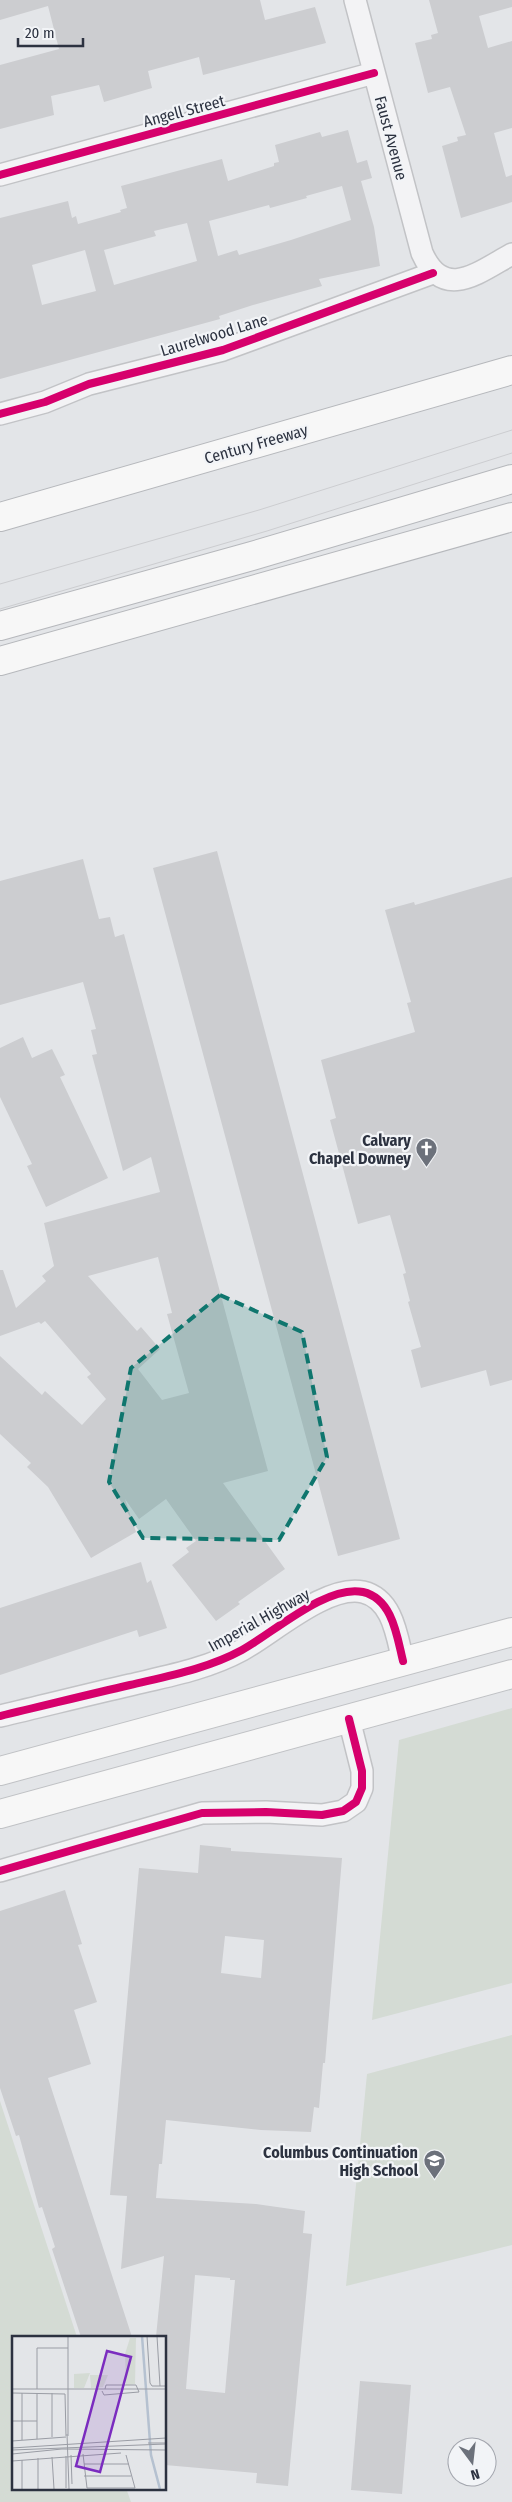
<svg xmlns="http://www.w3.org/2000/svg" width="512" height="2502" font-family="'Fira Sans Condensed',sans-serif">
<rect width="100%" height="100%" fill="#e3e5e8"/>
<!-- green -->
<path fill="#d4dbd4" d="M 512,1708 L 512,1983 L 372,2020 L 399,1740 Z
M 512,2035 L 512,2245 L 346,2286 L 367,2074 Z
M 0,2101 L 77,2337 L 14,2337 L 14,2488 L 126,2488 L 131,2502 L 0,2502 Z"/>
<!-- building -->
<path fill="#cccdd0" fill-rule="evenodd" d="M 0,0 L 260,0 L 265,20 L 315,7 L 326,43 L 203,75 L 199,57 L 148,71 L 152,88 L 104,102 L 99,85 L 51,96 L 54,115 L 0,129 L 0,65 L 59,49 L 48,6 L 0,20 Z
M 429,0 L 512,0 L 512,7 L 479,16 L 488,48 L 512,41 L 512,128 L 494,133 L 506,177 L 512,175 L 512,202 L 461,218 L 442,146 L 458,141 L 457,137 L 466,135 L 450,87 L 428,93 L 415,43 L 432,39 L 431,35 L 438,33 Z
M 348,130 L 357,163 L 367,160 L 372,178 L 361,181 L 374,227 L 380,266 L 319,279 L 322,286 L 253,305 L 219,316 L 220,319 L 0,379 L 0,218 L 68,201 L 72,218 L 76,216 L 78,224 L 121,212 L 120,210 L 127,208 L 121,186 L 222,159 L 228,181 L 274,166 L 274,163 L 279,162 L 275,145 L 320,132 L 322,137 ZM 342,186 L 351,220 L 291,240 L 239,255 L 237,250 L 218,256 L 209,221 L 269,205 L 270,208 L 307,198 L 306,196 ZM 187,223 L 197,261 L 114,285 L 104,250 L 156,236 L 154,231 ZM 85,250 L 96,291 L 42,305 L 32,265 Z
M 217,851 L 400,1539 L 338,1556 L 153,868 Z
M 83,859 L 99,919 L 110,917 L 115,937 L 124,934 L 268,1471 L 223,1483 L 285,1569 L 238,1602 L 240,1604 L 216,1621 L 172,1565 L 189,1552 L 186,1548 L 196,1541 L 166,1499 L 139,1519 L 125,1499 L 136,1532 L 91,1558 L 48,1487 L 27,1467 L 31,1463 L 0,1434 L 0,1356 L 42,1395 L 45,1391 L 82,1425 L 106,1399 L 87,1377 L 91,1374 L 45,1321 L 41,1324 L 39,1322 L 0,1336 L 0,1270 L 3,1270 L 16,1308 L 46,1281 L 42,1276 L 54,1266 L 44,1223 L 160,1192 L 151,1157 L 123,1171 L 92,1055 L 97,1054 L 91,1030 L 96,1029 L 83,982 L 0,1005 L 0,881 ZM 158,1257 L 172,1313 L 167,1314 L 189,1393 L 162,1400 L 138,1369 L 160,1349 L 141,1327 L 137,1331 L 88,1276 Z
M 512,877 L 512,1380 L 490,1386 L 486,1370 L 421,1388 L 411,1350 L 421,1347 L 408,1302 L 410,1301 L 403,1274 L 406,1273 L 390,1215 L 358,1224 L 330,1120 L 336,1118 L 321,1060 L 415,1032 L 407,1003 L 411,1002 L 385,910 L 414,902 L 415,905 Z
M 23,1037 L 32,1058 L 52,1049 L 65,1075 L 60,1077 L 108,1178 L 46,1207 L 27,1166 L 32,1164 L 0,1097 L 0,1048 Z
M 141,1562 L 147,1583 L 151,1580 L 167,1628 L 139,1637 L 137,1630 L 0,1675 L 0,1608 Z
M 200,1845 L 231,1848 L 231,1851 L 342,1858 L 325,2063 L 323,2063 L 319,2108 L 314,2107 L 311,2132 L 261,2130 L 166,2120 L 162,2164 L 159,2164 L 156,2198 L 256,2204 L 305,2211 L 303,2233 L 312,2234 L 288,2486 L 256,2483 L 257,2473 L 165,2465 L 165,2337 L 156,2337 L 164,2256 L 121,2269 L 127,2196 L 110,2195 L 139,1868 L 198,1873 ZM 225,1936 L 264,1940 L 261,1978 L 221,1973 ZM 195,2275 L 230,2278 L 230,2280 L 235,2280 L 225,2393 L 186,2389 Z
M 65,1890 L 82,1944 L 78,1945 L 97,2002 L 74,2010 L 91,2064 L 48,2078 L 132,2337 L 81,2337 L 52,2249 L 55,2247 L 42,2207 L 39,2208 L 19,2135 L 16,2136 L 0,2088 L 0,1911 Z
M 360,2381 L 411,2385 L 402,2494 L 351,2490 Z"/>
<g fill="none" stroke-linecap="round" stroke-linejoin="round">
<defs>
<path id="minor" d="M 355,0 L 422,253 C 444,302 479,272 512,254
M 0,175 L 374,73
M 0,414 L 45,402 L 89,384 L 223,350 L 433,273
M 0,1716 C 43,1706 86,1695 130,1685 C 168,1676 207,1669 242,1650 C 273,1633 327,1584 363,1592 C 393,1599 397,1637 403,1661
M 0,1871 L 202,1813 L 266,1812 L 322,1815 L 343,1811 L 356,1802 L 362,1788 L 362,1771 L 349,1719"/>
<path id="primary" d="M 0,1771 L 512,1632
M 0,1814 L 512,1674"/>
<path id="motorway" d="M 0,517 L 512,370
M 0,626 L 252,556 L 512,479
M 0,661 L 512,517"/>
</defs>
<!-- minor casing -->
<use href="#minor" stroke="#c2c3c6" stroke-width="24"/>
<!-- primary casing -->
<use href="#primary" stroke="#c0c2c5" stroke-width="30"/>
<!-- motorway casing -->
<use href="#motorway" stroke="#b6b8bc" stroke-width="30"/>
<!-- minor -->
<use href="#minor" stroke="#f3f3f5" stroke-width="21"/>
<!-- primary -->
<use href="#primary" stroke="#f7f7f7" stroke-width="28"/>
<!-- motorway -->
<use href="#motorway" stroke="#f7f7f7" stroke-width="28"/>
<!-- tram -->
<path stroke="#cccdd0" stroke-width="1" d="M 0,584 L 259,510 L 512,430
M 0,609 L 267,531 L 512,453"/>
<defs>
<path id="cycleway" d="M 0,175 L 374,73
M 0,414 L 45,402 L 89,384 L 223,350 L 433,273
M 0,1716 C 43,1706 86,1695 130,1685 C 168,1676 207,1669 242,1650 C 273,1633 327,1584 363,1592 C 393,1599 397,1637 403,1661
M 0,1871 L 202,1813 L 266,1812 L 322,1815 L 343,1811 L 356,1802 L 362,1788 L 362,1771 L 349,1719"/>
</defs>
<!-- cycleway casing -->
<use href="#cycleway" stroke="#f2f4f7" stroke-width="11"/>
<!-- cycleway -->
<use href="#cycleway" stroke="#d6006c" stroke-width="8"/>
</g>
<!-- marked area -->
<path fill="#0f766e" fill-opacity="0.2" stroke="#0f766e" stroke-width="4" stroke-dasharray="10 6" stroke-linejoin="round" d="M 220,1295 L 302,1332 L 327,1457 L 279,1540 L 143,1538 L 109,1482 L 131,1368 Z"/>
<!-- icons -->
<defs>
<symbol id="church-pin" viewBox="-11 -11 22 30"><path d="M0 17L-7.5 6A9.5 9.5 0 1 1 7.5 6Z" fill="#6c717b" stroke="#f2f4f7"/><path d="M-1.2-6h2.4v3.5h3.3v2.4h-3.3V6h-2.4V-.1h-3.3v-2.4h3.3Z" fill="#fff"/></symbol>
<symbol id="school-pin" viewBox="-11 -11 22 30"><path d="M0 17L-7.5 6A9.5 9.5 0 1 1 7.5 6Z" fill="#6c717b" stroke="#f2f4f7"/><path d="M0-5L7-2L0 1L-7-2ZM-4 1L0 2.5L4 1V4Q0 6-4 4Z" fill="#fff"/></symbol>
</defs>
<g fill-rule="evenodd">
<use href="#church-pin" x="414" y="1136" width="25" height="34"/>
<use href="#school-pin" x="422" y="2148" width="25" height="34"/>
</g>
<g text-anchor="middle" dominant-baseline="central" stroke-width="4.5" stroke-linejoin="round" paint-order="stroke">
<!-- street labels -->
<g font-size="16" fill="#2c3240" stroke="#f2f4f7">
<text transform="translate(184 111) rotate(-15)">Angell Street</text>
<text transform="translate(391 138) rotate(75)">Faust Avenue</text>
<text transform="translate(214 335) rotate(-17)">Laurelwood Lane</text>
<text transform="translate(256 444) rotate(-16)">Century Freeway</text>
<text transform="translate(259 1620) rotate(-29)">Imperial Highway</text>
</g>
<!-- poi labels -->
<g font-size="16" font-weight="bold" fill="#2c3240" stroke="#f2f4f7" text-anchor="end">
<text x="411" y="1140">Calvary<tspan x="411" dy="18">Chapel Downey</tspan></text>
<text x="418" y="2152">Columbus Continuation<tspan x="418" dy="18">High School</tspan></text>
</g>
</g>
<!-- overview -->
<g transform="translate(12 2336)">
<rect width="154" height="154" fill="#e3e5e8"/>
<path d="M 118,2 L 124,2 L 123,48 L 114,49 L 113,18 ZM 78,37 L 72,52 L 62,52 L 62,38 ZM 78,39 L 96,39 L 91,51 L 79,52 Z" fill="#d4dbd4"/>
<path fill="none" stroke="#b5c1d0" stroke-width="2.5" d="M 130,0 L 139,119 L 148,153"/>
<path fill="none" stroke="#9a9da5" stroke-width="1" d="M 135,0 L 138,47 L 140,50 L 154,50M 145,0 L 148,50M 0,53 L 154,53M 25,53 L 25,12 L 56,12M 90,55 L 92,59 L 127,56 L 124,49 L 94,49 L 93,53M 0,57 L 53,58 L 54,100M 10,57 L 10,104M 25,57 L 25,103M 40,57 L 40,101M 0,85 L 25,85M 55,98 L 57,153M 56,100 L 56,0M 0,105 L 54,101M 136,107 L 154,107M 0,112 L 154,102M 0,114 L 154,108M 0,118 L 50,113 L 154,114M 71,118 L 75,152M 59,119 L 60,148M 114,119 L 123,152M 54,120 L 54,152M 40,121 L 42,153M 26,122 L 26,153M 10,124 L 10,153M 0,125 L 109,117M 72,128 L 117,128M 72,140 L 119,140M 75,152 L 123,152"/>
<path fill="#7b2cbf" fill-opacity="0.15" stroke="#7b2cbf" stroke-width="2.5" d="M 95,15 L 119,21 L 88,136 L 64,130 Z"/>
<rect width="154" height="154" fill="none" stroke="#2c3240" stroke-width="2.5"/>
</g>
<!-- north arrow -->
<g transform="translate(472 2462) rotate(165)"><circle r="24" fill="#f2f4f7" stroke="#a3a6ae"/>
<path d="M0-4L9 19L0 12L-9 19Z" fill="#6c717b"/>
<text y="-8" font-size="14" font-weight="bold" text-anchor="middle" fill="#2c3240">N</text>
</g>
<!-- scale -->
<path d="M18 38v8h65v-8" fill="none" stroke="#2c3240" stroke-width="2.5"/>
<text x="25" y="38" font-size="15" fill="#2c3240" stroke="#f2f4f7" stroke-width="4" paint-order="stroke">20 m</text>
</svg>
